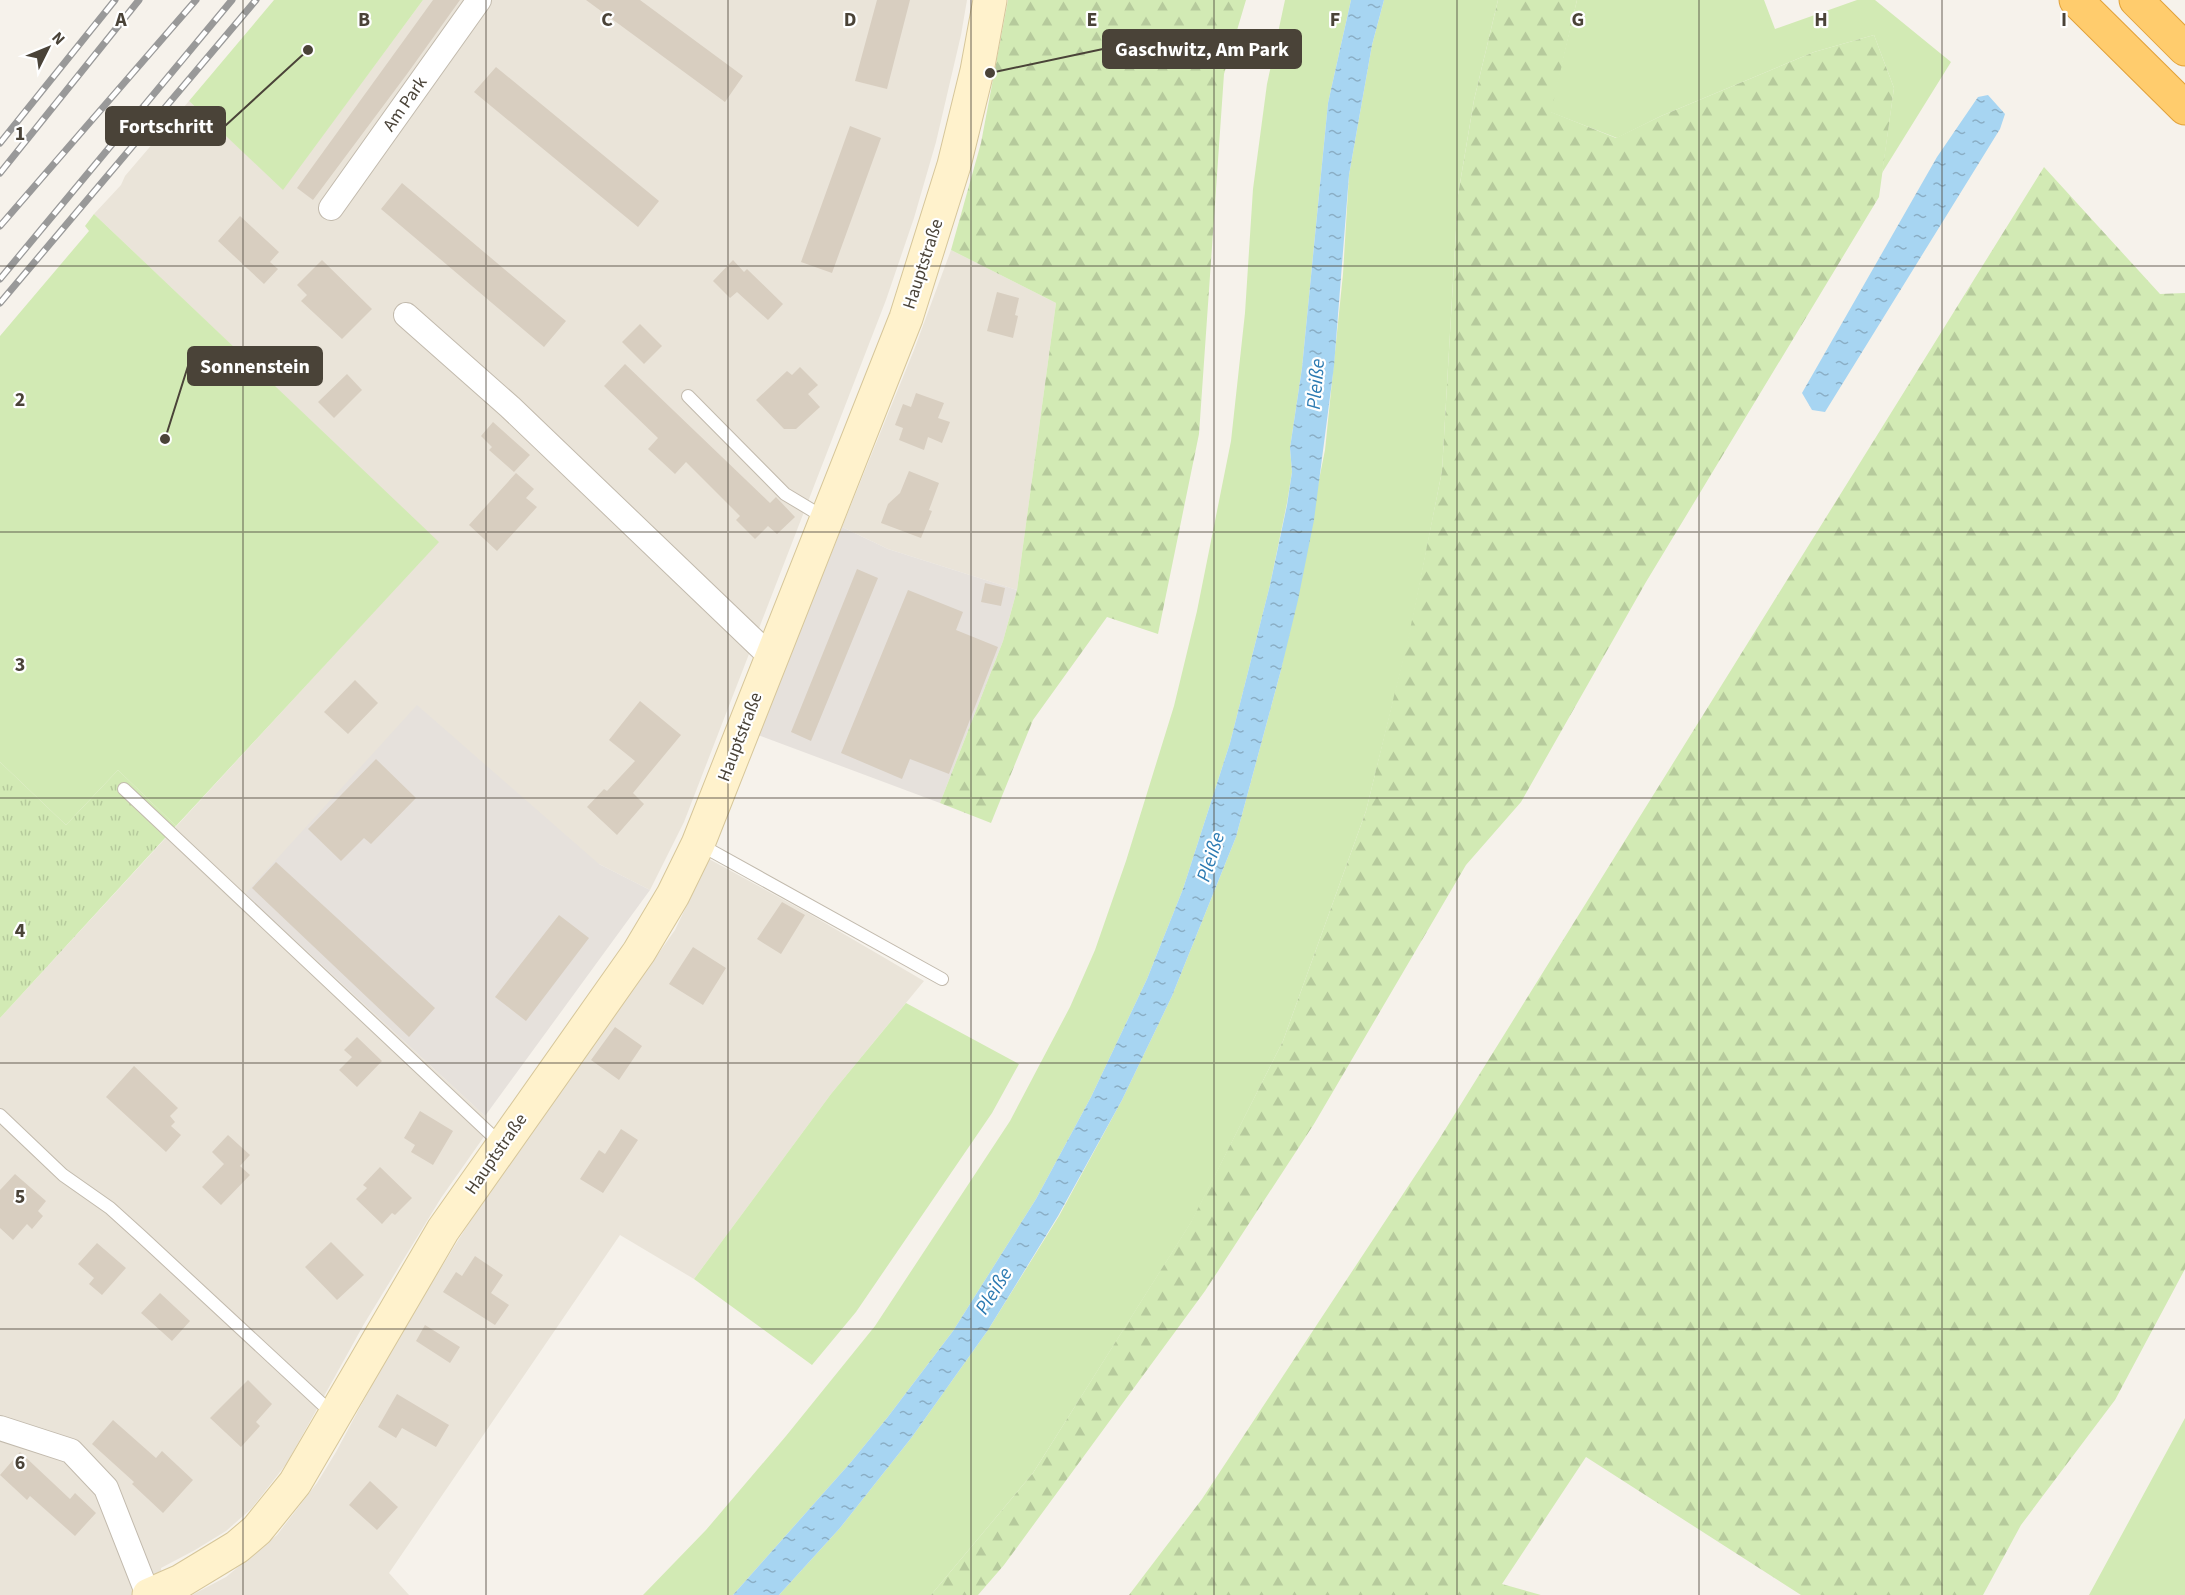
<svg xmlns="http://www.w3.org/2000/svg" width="2185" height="1595" font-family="'Source Sans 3',sans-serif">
<defs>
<pattern id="forest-firs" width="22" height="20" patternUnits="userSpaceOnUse" patternTransform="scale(1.5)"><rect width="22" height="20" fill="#d2eab4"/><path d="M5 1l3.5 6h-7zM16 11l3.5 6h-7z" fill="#b6ca9c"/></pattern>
<pattern id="park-tufts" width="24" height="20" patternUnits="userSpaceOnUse" patternTransform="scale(1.5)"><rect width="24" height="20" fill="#d2eab4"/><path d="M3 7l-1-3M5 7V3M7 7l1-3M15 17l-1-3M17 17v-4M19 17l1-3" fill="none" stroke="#b6ca9c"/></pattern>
<pattern id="water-ripples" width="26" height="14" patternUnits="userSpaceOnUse" patternTransform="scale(1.5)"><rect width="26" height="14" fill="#a7d5f2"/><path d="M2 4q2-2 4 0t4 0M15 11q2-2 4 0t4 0" fill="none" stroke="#8aaec5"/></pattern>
</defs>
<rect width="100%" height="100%" fill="#f6f2eb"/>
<!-- residential -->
<path fill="#eae4d9" d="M 423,0 L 967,0 L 961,35 L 936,142 L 914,218 L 886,300 L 684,822 L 650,890 L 599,864 L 245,894 L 485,1116 L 483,1138 L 441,1198 L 364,1324 L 287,1463 L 251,1509 L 226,1531 L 195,1550 L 161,1568 L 163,1595 L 0,1595 L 0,1018 L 438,542 L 94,214 L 121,185 L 125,176 L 189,101 L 283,189 Z
M 951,250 L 1056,303 L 1017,590 L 888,549 L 842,527 L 914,350 Z
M 709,859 L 808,913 L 924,981 L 831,1094 L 694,1279 L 620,1235 L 389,1573 L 409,1595 L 192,1595 L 226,1577 L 277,1535 L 317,1483 L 336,1452 L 395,1342 L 472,1218 L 675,930 Z"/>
<!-- industrial -->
<path fill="#e6e1dc" d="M 842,527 L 888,549 L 1017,590 L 1003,641 L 940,803 L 758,735 Z
M 417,705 L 599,864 L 650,890 L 485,1116 L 245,894 Z"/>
<!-- green -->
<path fill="#d2eab4" d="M 274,0 L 423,0 L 283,190 L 189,101 Z
M 1285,0 L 1351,0 L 1328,103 L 1302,368 L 1290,448 L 1292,472 L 1287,503 L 1270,585 L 1230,743 L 1183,889 L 1147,979 L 1091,1097 L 1036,1199 L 953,1331 L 887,1418 L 851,1462 L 733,1595 L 643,1595 L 706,1530 L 786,1436 L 875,1326 L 1010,1121 L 1070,1007 L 1095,950 L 1126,861 L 1174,706 L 1197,611 L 1231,441 L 1245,313 L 1253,189 L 1267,84 Z
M 1384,0 L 1498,0 L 1474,100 L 1458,195 L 1442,471 L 1410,633 L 1366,811 L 1283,1041 L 1192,1221 L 1033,1473 L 931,1595 L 779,1595 L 840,1528 L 912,1437 L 988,1330 L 1059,1216 L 1122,1100 L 1172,996 L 1236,837 L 1281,670 L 1325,450 L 1343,274 L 1349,175 L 1372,45 Z
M 1577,0 L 1764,0 L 1775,29 L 1857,0 L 1875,0 L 1951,62 L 1882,173 L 1894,88 L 1874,35 L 1814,52 L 1661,116 L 1617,138 L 1550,112 Z
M 94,214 L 439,542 L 176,826 L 118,770 L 66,825 L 0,762 L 0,336 L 89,231 L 85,226 Z
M 906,1003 L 1019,1064 L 992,1113 L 856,1312 L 812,1365 L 694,1279 L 831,1094 Z
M 2185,1418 L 2185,1595 L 2089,1595 Z"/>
<!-- forest -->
<path fill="url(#forest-firs)" d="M 1008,0 L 1246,0 L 1224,74 L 1199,434 L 1158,634 L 1107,617 L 1033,720 L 991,823 L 940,803 L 1003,641 L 1017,590 L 1056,303 L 951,250 L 981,143 Z
M 1498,0 L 1577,0 L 1551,112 L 1616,138 L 1661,116 L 1814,52 L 1874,35 L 1894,88 L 1879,197 L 1646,582 L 1521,802 L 1466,865 L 1314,1124 L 1205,1291 L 1004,1565 L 978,1595 L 931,1595 L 1033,1473 L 1191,1222 L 1283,1041 L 1366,811 L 1410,630 L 1442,471 L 1458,195 L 1474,100 Z
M 2044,167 L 2160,294 L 2185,293 L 2185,1269 L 2115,1400 L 2021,1525 L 1983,1595 L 1801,1595 L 1586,1457 L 1502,1584 L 1541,1595 L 1129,1595 L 1202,1499 L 1438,1141 Z"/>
<!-- park -->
<path fill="url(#park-tufts)" d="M 0,762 L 66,825 L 118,770 L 176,826 L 0,1018 Z"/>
<!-- water -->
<path fill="url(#water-ripples)" d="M 1351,0 L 1384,0 L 1372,45 L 1349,175 L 1334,366 L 1314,520 L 1298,600 L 1281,670 L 1236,837 L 1172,996 L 1122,1100 L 1058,1216 L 988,1330 L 912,1437 L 840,1528 L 779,1595 L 733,1595 L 851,1462 L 887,1418 L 953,1331 L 1036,1199 L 1091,1097 L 1147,979 L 1183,889 L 1230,743 L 1270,585 L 1287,505 L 1292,472 L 1290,448 L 1302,368 L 1328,103 Z
M 1988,95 L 2005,114 L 2000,129 L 1825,412 L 1812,410 L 1802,393 L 1937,157 L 1978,97 Z"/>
<!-- building -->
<path fill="#d8cec0" d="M 433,0 L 460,0 L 407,74 L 313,200 L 297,188 Z
M 586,0 L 640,0 L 743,76 L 725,102 Z
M 877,0 L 910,0 L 887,89 L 855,81 Z
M 496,67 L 659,201 L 638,227 L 474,92 Z
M 850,126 L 881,138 L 832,273 L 801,262 Z
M 402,183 L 566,321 L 544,347 L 381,209 Z
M 240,216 L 279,252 L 270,262 L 278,269 L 264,284 L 218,241 Z
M 322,260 L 372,309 L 342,339 L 301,301 L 307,295 L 297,285 Z
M 733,260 L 744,272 L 747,269 L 783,304 L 768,320 L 737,292 L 730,298 L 713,281 Z
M 997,292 L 1019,298 L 1015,315 L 1018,316 L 1013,338 L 987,331 Z
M 640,324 L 662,346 L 644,364 L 622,342 Z
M 625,364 L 770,503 L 776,497 L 795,517 L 777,534 L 768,526 L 755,539 L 736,520 L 740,516 L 686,462 L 675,474 L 648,449 L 658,438 L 604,386 Z
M 800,367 L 818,385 L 808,394 L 820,407 L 796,429 L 784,429 L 756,400 L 787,371 L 792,375 Z
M 347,374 L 362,390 L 334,418 L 318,402 Z
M 916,393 L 944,403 L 938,418 L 950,422 L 942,443 L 928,437 L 924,450 L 899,440 L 903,428 L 895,425 L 903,404 L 911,407 Z
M 493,422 L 530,455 L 514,472 L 489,450 L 492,447 L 481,436 Z
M 909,471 L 939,483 L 929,510 L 932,511 L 921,538 L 881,523 L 888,504 L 900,493 Z
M 516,473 L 534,489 L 526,498 L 537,507 L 497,551 L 469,525 Z
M 857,569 L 878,578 L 811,741 L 791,732 Z
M 985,583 L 1005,588 L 1001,606 L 981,602 Z
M 908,590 L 963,612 L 956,630 L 998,647 L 949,774 L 910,759 L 902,779 L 841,753 Z
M 355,680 L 378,703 L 348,734 L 324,712 Z
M 640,701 L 681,735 L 633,793 L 644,804 L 617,835 L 587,807 L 604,789 L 607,791 L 635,761 L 609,740 Z
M 376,759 L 416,798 L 371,844 L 364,838 L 341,861 L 308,829 Z
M 276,862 L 435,1008 L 409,1037 L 252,888 Z
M 782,902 L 805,915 L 781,954 L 757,939 Z
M 559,915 L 589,938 L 526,1021 L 495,997 Z
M 693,947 L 726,968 L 703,1005 L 669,984 Z
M 615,1027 L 642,1046 L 619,1080 L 591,1060 Z
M 357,1037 L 382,1061 L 357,1087 L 339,1070 L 352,1057 L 344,1050 Z
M 134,1066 L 178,1108 L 170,1116 L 175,1122 L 171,1126 L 181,1135 L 166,1152 L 106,1097 Z
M 420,1111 L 453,1131 L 433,1165 L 411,1152 L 415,1145 L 404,1138 Z
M 621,1129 L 638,1140 L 603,1193 L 580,1179 L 599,1150 L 605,1154 Z
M 228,1135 L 250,1155 L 240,1166 L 250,1175 L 221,1205 L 202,1187 L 224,1164 L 212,1152 Z
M 380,1167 L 412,1198 L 395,1215 L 392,1213 L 382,1224 L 356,1199 L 367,1188 L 363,1185 Z
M 15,1174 L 46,1201 L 38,1211 L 43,1216 L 32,1229 L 27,1224 L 13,1240 L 0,1228 L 0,1190 Z
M 331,1242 L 364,1275 L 337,1300 L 305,1267 Z
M 97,1243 L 126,1268 L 102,1295 L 89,1284 L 94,1278 L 78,1264 Z
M 475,1256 L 503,1275 L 491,1293 L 509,1305 L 495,1325 L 443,1292 L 456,1272 L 462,1276 Z
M 160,1293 L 190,1321 L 172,1341 L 141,1313 Z
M 425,1325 L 460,1347 L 450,1363 L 416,1341 Z
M 248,1380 L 272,1404 L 256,1422 L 260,1426 L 241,1447 L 210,1418 Z
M 397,1394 L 449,1425 L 436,1447 L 402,1428 L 396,1438 L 378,1427 Z
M 113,1420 L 156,1458 L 162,1451 L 193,1480 L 163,1513 L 132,1484 L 134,1482 L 92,1444 Z
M 20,1452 L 70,1499 L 75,1493 L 96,1513 L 75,1536 L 30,1496 L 27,1500 L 0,1475 Z
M 370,1481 L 398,1507 L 377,1530 L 349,1505 Z"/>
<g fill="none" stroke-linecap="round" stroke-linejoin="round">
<defs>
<path id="service" d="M 688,396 L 785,494 L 825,518
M 124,789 L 501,1144
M 699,844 L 942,979
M 0,1115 L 63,1175 L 110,1208 L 141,1236 L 334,1415"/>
<path id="minor" d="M 331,208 L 479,0
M 406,315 L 510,407 L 771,657
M 0,1428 L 71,1451 L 106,1488 L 148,1595"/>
<path id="secondary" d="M 149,1595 L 181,1581 L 237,1547 L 257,1530 L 295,1483 L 443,1230 L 639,952 L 673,895 L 698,844 L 906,318 L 954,165 L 977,71 L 990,0"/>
<path id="motorway" d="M 2076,0 L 2185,108
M 2136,0 L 2185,49"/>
</defs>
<!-- service casing -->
<use href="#service" stroke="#c2baad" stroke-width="14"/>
<!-- minor casing -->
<use href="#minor" stroke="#c2baad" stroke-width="26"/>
<!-- secondary casing -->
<use href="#secondary" stroke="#d6c69a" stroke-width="35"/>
<!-- motorway casing -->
<use href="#motorway" stroke="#e1a13a" stroke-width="35"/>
<!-- service -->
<use href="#service" stroke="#fff" stroke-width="12"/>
<!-- minor -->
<use href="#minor" stroke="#fff" stroke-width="24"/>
<!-- secondary -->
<use href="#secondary" stroke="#fff2cc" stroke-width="33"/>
<!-- motorway -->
<use href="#motorway" stroke="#ffcc6d" stroke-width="33"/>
<defs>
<path id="rail" d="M 0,143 L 115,0
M 0,173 L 139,0
M 0,226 L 196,0
M 0,279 L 232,0
M 0,303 L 256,0"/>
</defs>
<!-- rail casing -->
<use href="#rail" stroke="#999" stroke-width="7"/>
<!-- rail -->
<use href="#rail" stroke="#fff" stroke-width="4.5" stroke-dasharray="14" stroke-linecap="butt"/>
</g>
<!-- grid -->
<path fill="none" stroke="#4a4338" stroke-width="1.5" stroke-opacity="0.55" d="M 243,0 L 243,1595M 486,0 L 486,1595M 728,0 L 728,1595M 971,0 L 971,1595M 1214,0 L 1214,1595M 1457,0 L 1457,1595M 1699,0 L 1699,1595M 1942,0 L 1942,1595M 0,266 L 2185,266M 0,532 L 2185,532M 0,798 L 2185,798M 0,1063 L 2185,1063M 0,1329 L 2185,1329"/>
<g text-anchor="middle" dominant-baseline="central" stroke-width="4.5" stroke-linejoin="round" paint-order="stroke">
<!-- street labels -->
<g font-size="18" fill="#4a4338" stroke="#fff">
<text transform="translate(405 104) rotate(-55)">Am Park</text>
<text transform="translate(923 264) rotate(-72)">Hauptstraße</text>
<text transform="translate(740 737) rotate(-69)">Hauptstraße</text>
<text transform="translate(496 1154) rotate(-55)">Hauptstraße</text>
</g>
<!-- water labels -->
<g font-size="20" font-style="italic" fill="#2d7bb2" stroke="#fff">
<text transform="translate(1316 384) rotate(-85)">Pleiße</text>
<text transform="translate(1211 857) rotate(-72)">Pleiße</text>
<text transform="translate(994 1291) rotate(-58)">Pleiße</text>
</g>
</g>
<g font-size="20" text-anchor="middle" font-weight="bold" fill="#4a4338" stroke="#fff" stroke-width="4.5" stroke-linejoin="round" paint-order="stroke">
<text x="121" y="26">A</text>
<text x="364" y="26">B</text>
<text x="607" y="26">C</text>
<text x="850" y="26">D</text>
<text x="1092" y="26">E</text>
<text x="1335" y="26">F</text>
<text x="1578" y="26">G</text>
<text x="1821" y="26">H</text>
<text x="2064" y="26">I</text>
<text x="20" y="140">1</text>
<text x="20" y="406">2</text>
<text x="20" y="671">3</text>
<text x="20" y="937">4</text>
<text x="20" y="1203">5</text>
<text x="20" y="1469">6</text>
</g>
<!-- callouts -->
<path fill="none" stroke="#4a4338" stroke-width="2" d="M990 73L1103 49M308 50L225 126M165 439L188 366"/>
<g fill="#4a4338" stroke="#fff" stroke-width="2">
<circle cx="990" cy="73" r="6"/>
<circle cx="308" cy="50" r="6"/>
<circle cx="165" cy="439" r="6"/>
</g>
<g fill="#4a4338" stroke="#4a4338" stroke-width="2">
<rect x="1103" y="30" width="198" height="38" rx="6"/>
<rect x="106" y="107" width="119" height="38" rx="6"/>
<rect x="188" y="347" width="134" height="38" rx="6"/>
</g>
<g font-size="20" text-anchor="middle" font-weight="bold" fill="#fff">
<text x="1202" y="56">Gaschwitz, Am Park</text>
<text x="166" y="133">Fortschritt</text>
<text x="255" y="373">Sonnenstein</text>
</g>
<!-- north arrow -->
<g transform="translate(48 48) rotate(47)" stroke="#ffffff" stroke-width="4.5" paint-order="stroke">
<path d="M0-4.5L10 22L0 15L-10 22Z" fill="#4a4338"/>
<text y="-9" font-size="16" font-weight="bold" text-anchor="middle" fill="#4a4338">N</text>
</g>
</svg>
